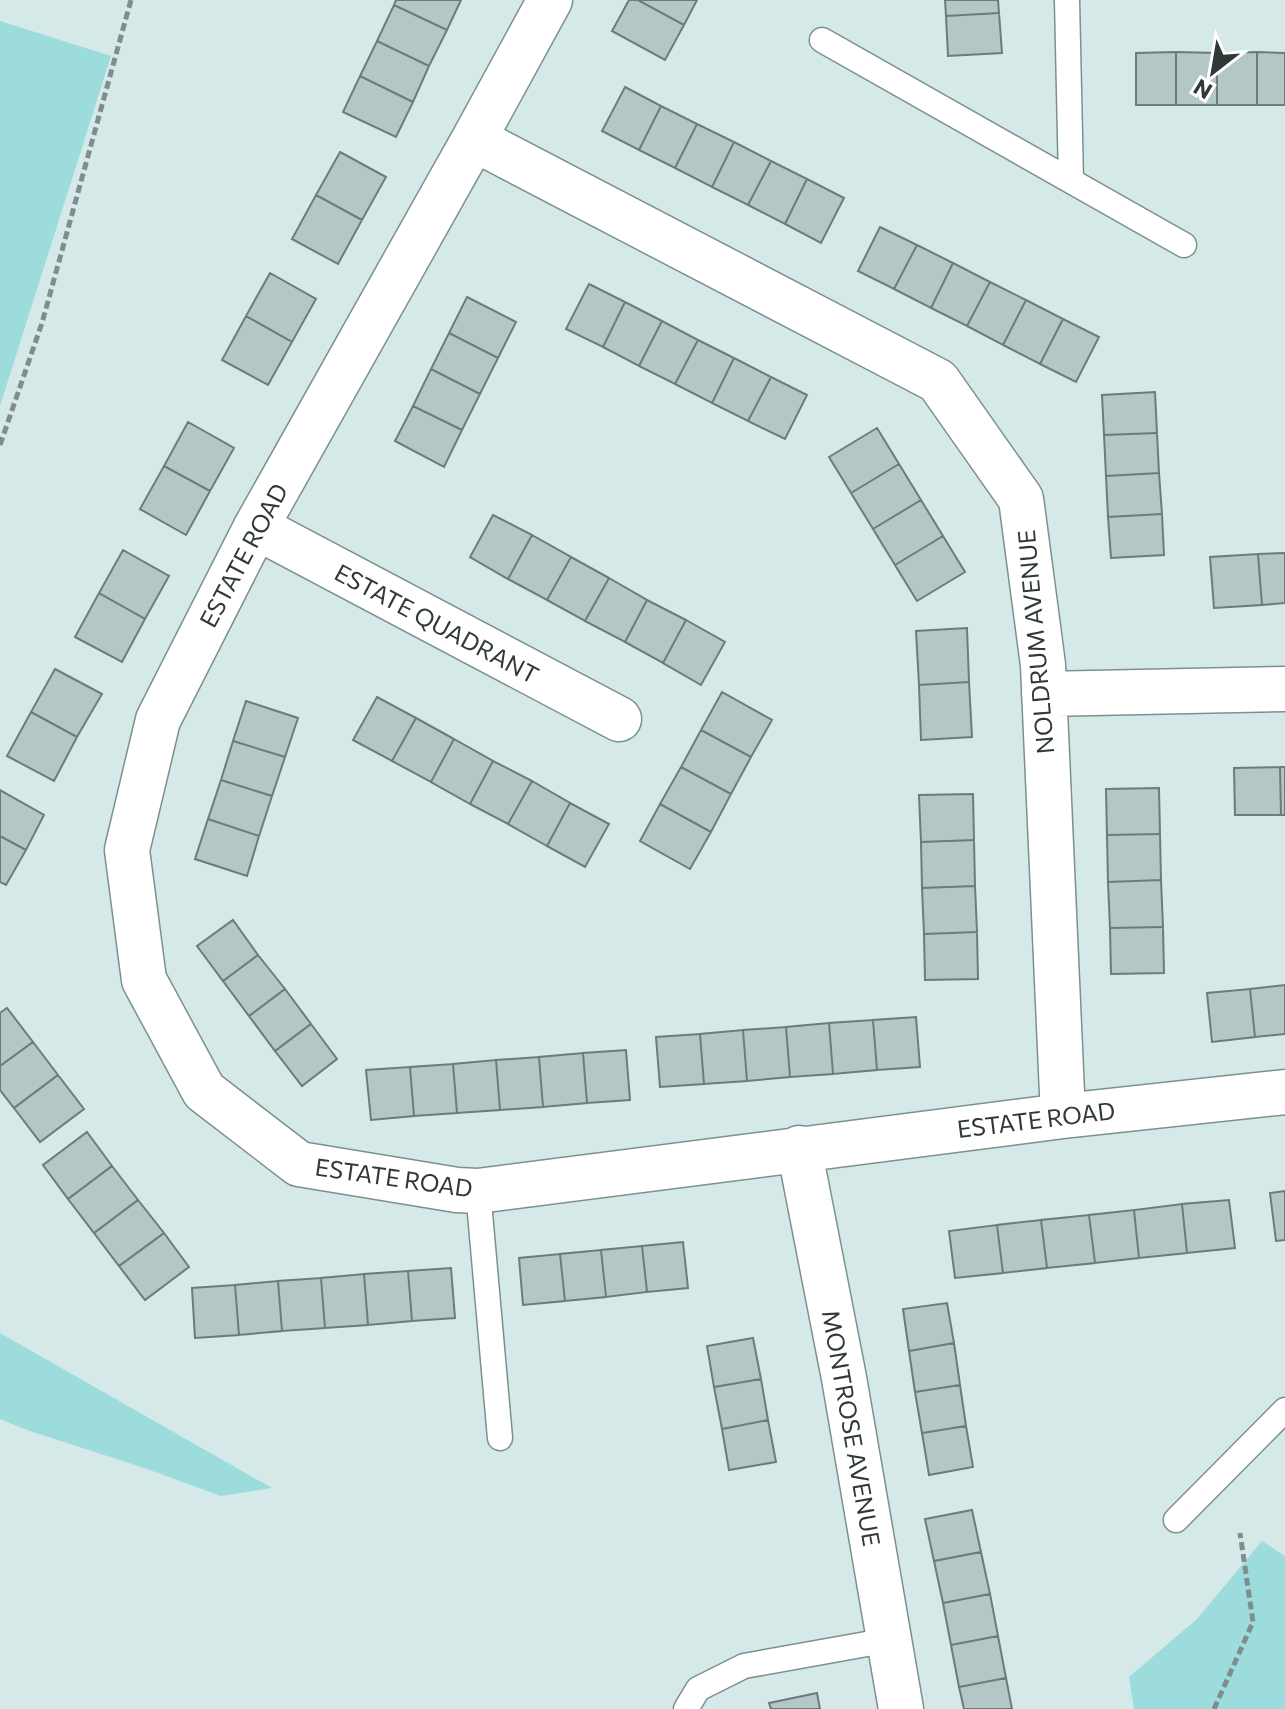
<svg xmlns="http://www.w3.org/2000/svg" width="1285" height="1709" font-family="Commissioner,sans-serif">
<rect width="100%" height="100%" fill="#d5e9e9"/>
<!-- green -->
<path fill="#9ddcdd" d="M 0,21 L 111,56 L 0,406 Z
M 0,1333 L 272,1488 L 221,1496 L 147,1469 L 27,1430 L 0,1419 Z
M 1262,1541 L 1285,1556 L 1285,1709 L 1134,1709 L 1129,1677 L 1197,1619 Z"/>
<!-- building -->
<path fill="#b4c7c7" stroke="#6a7c7c" stroke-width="2" d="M 396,0 L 461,0 L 447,30 L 394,5 Z
M 629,0 L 638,0 L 684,25 L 665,60 L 612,31 Z
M 638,0 L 697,0 L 684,25 Z
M 945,0 L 998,0 L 999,13 L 946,16 Z
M 394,5 L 447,30 L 429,66 L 377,41 Z
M 999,13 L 1002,53 L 948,56 L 946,16 Z
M 377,41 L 429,66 L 413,102 L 360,76 Z
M 1176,52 L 1176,105 L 1136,105 L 1136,53 Z
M 1176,52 L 1217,53 L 1217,105 L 1176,105 Z
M 1257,52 L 1285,53 L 1285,105 L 1257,105 Z
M 1257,52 L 1257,105 L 1217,105 L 1217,53 Z
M 360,76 L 413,102 L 396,137 L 343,112 Z
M 625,87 L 661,106 L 639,150 L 602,131 Z
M 661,106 L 697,124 L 675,168 L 639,150 Z
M 697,124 L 734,142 L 712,187 L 675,168 Z
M 734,142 L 771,161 L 748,205 L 712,187 Z
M 340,152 L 386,177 L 362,220 L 316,195 Z
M 771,161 L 807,179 L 785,224 L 748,205 Z
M 807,179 L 844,198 L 821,243 L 785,224 Z
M 316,195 L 362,220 L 338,264 L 292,239 Z
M 880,227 L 917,245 L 894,289 L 858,271 Z
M 917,245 L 953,263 L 931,308 L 894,289 Z
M 953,263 L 990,282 L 967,326 L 931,308 Z
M 270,273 L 316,299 L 292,342 L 246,316 Z
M 990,282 L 1026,300 L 1003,345 L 967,326 Z
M 589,284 L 625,302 L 603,347 L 566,329 Z
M 467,297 L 516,322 L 498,358 L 449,333 Z
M 1026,300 L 1063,319 L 1040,364 L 1003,345 Z
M 625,302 L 662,321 L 639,366 L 603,347 Z
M 246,316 L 292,342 L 268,385 L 222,360 Z
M 1063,319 L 1099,337 L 1076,382 L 1040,364 Z
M 662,321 L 698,340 L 675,384 L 639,366 Z
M 449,333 L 498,358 L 480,394 L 431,369 Z
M 698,340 L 734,358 L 712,403 L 675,384 Z
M 734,358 L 771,377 L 748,421 L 712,403 Z
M 431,369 L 480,394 L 462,430 L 413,406 Z
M 771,377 L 807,395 L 785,439 L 748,421 Z
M 1155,392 L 1157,433 L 1104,435 L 1102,395 Z
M 413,406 L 462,430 L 444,467 L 395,441 Z
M 188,422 L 234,448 L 210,491 L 164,466 Z
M 877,428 L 899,464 L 851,493 L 829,457 Z
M 1157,433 L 1159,473 L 1106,476 L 1104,435 Z
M 899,464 L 921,500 L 873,529 L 851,493 Z
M 164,466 L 210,491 L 186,535 L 140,509 Z
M 1159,473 L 1162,514 L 1108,517 L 1106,476 Z
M 921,500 L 943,536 L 895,565 L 873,529 Z
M 1162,514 L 1164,555 L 1111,558 L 1108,517 Z
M 493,515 L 532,535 L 508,579 L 470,557 Z
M 532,535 L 571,557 L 547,600 L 508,579 Z
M 943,536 L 965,572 L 917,601 L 895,565 Z
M 123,550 L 169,576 L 145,619 L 99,593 Z
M 1285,553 L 1285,603 L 1262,605 L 1258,554 Z
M 1258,554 L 1262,605 L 1214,608 L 1210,557 Z
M 571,557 L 609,578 L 585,621 L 547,600 Z
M 609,578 L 647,600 L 625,642 L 585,621 Z
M 99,593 L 145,619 L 122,662 L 75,637 Z
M 647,600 L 686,620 L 663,663 L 625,642 Z
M 686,620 L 725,642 L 701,685 L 663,663 Z
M 967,628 L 969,682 L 919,685 L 916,631 Z
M 55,669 L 102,694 L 77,737 L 31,712 Z
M 969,682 L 972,737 L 921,740 L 919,685 Z
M 722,692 L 772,720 L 751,757 L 701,730 Z
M 377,697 L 416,718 L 392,761 L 353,740 Z
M 246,701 L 298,718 L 285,757 L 233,741 Z
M 31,712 L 77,737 L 54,781 L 7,756 Z
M 416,718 L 454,739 L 431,782 L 392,761 Z
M 701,730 L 751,757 L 731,794 L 681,767 Z
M 454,739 L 493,761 L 470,804 L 431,782 Z
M 233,741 L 285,757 L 272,796 L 221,780 Z
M 493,761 L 532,781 L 508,824 L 470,804 Z
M 681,767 L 731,794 L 711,832 L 660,804 Z
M 1280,767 L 1281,815 L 1235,815 L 1234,768 Z
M 1280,767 L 1285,767 L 1285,815 L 1281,815 Z
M 221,780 L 272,796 L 259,836 L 208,819 Z
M 532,781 L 570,803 L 547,846 L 508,824 Z
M 1159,788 L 1160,834 L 1107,835 L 1106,789 Z
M 0,790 L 44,815 L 26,850 L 0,836 Z
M 973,794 L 974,840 L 921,842 L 919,795 Z
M 570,803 L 609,824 L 585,867 L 547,846 Z
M 660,804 L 711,832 L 690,869 L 640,841 Z
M 208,819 L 259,836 L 247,876 L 195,859 Z
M 1160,834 L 1161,880 L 1108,882 L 1107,835 Z
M 0,836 L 26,850 L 6,885 L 0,882 Z
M 974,840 L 975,886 L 922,888 L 921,842 Z
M 1161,880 L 1163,927 L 1110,928 L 1108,882 Z
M 975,886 L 977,932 L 924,934 L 922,888 Z
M 233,920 L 258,955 L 223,981 L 197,946 Z
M 1163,927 L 1164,973 L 1111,974 L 1110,928 Z
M 977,932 L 978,979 L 925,980 L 924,934 Z
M 258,955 L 285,989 L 249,1016 L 223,981 Z
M 1285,985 L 1285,1034 L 1255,1037 L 1250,989 Z
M 285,989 L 311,1024 L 275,1051 L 249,1016 Z
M 1250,989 L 1255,1037 L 1212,1042 L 1207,993 Z
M 7,1008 L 33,1042 L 0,1066 L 0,1013 Z
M 916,1017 L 920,1067 L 877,1070 L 873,1020 Z
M 873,1020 L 877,1070 L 833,1074 L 829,1023 Z
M 829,1023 L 833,1074 L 790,1077 L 786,1027 Z
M 311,1024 L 337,1059 L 302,1086 L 275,1051 Z
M 786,1027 L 790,1077 L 747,1081 L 743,1030 Z
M 743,1030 L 747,1081 L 704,1084 L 700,1034 Z
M 700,1034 L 704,1084 L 660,1087 L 656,1037 Z
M 33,1042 L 58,1075 L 14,1108 L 0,1090 L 0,1066 Z
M 626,1050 L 630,1100 L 587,1103 L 583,1053 Z
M 583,1053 L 587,1103 L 543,1107 L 539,1057 Z
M 539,1057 L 543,1107 L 500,1110 L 496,1060 Z
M 496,1060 L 500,1110 L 457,1113 L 453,1064 Z
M 453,1064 L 457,1113 L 414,1116 L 410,1067 Z
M 410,1067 L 414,1116 L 371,1120 L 366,1070 Z
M 58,1075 L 84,1109 L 40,1142 L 14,1108 Z
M 87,1132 L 112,1166 L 68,1199 L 43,1165 Z
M 112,1166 L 138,1200 L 94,1233 L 68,1199 Z
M 1285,1191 L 1285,1240 L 1276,1241 L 1270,1193 Z
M 138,1200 L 164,1233 L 119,1266 L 94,1233 Z
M 1229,1200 L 1235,1248 L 1187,1253 L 1182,1204 Z
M 1182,1204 L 1187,1253 L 1139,1258 L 1134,1210 Z
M 1134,1210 L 1139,1258 L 1095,1263 L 1089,1215 Z
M 1089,1215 L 1095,1263 L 1047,1268 L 1041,1220 Z
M 1041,1220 L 1047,1268 L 1003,1273 L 997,1225 Z
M 997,1225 L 1003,1273 L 955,1278 L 949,1231 Z
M 164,1233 L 189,1267 L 145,1300 L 119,1266 Z
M 683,1242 L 688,1288 L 647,1292 L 642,1246 Z
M 642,1246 L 647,1292 L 606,1297 L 601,1250 Z
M 601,1250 L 606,1297 L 565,1301 L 560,1254 Z
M 560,1254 L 565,1301 L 523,1305 L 519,1258 Z
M 451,1268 L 455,1318 L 412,1321 L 408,1271 Z
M 408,1271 L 412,1321 L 368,1325 L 364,1274 Z
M 364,1274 L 368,1325 L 325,1328 L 321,1278 Z
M 321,1278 L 325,1328 L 282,1331 L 278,1281 Z
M 278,1281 L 282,1331 L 239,1335 L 235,1285 Z
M 235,1285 L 239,1335 L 195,1338 L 192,1288 Z
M 947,1303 L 954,1343 L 909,1351 L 903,1309 Z
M 753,1338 L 761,1379 L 714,1387 L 707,1346 Z
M 954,1343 L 960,1385 L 915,1392 L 909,1351 Z
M 761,1379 L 768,1420 L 722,1429 L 714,1387 Z
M 960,1385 L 966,1426 L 922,1433 L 915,1392 Z
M 768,1420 L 776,1462 L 729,1470 L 722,1429 Z
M 966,1426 L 973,1467 L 929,1475 L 922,1433 Z
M 972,1510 L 981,1552 L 934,1561 L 925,1519 Z
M 981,1552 L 990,1594 L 943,1603 L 934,1561 Z
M 990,1594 L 998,1636 L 951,1645 L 943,1603 Z
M 998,1636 L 1006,1678 L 959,1687 L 951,1645 Z
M 1006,1678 L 1012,1709 L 964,1709 L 959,1687 Z
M 817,1693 L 820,1709 L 771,1709 L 769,1703 Z"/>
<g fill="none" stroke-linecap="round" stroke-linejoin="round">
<defs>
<path id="lane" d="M 1067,0 L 1071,181
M 822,40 L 1184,245
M 478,1191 L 500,1438
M 1176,1520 L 1285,1410
M 686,1709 L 698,1689 L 744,1666 L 889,1640"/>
<path id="street" d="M 550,0 L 474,139 L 256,527 L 158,720 L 127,850 L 144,980 L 204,1091 L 299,1164 L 457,1190 L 478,1191 L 1063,1116 L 1285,1092
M 474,139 L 938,381 L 1021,499 L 1043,665 L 1063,1116
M 256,527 L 619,719
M 1044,694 L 1285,689
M 799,1148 L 844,1378 L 901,1709"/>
</defs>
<!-- lane casing -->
<use href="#lane" stroke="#7d9090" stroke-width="27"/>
<!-- street casing -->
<use href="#street" stroke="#7d9090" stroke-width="47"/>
<!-- path -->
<path stroke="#808d8d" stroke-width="5" stroke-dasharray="8 4" stroke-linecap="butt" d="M 0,445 L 42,323 L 131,0
M 1214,1709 L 1253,1622 L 1240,1533"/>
<!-- lane -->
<use href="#lane" stroke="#fff" stroke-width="24"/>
<!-- street -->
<use href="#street" stroke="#fff" stroke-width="44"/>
</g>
<g text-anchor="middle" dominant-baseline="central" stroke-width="6" stroke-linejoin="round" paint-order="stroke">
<!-- street labels -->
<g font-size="24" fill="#303838" stroke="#fff">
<text transform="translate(243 555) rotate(-62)">ESTATE ROAD</text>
<text transform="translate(437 623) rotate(28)">ESTATE QUADRANT</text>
<text transform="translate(1035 642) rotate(-95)">NOLDRUM AVENUE</text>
<text transform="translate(1036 1119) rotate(-7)">ESTATE ROAD</text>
<text transform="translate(394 1177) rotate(8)">ESTATE ROAD</text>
<text transform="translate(852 1428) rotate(80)">MONTROSE AVENUE</text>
</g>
</g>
<!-- north arrow -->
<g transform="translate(1213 72) rotate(211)" stroke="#ffffff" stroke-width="6" paint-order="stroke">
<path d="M0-6L14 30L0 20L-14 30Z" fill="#303838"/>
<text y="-12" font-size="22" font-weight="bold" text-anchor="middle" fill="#303838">N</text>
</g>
</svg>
